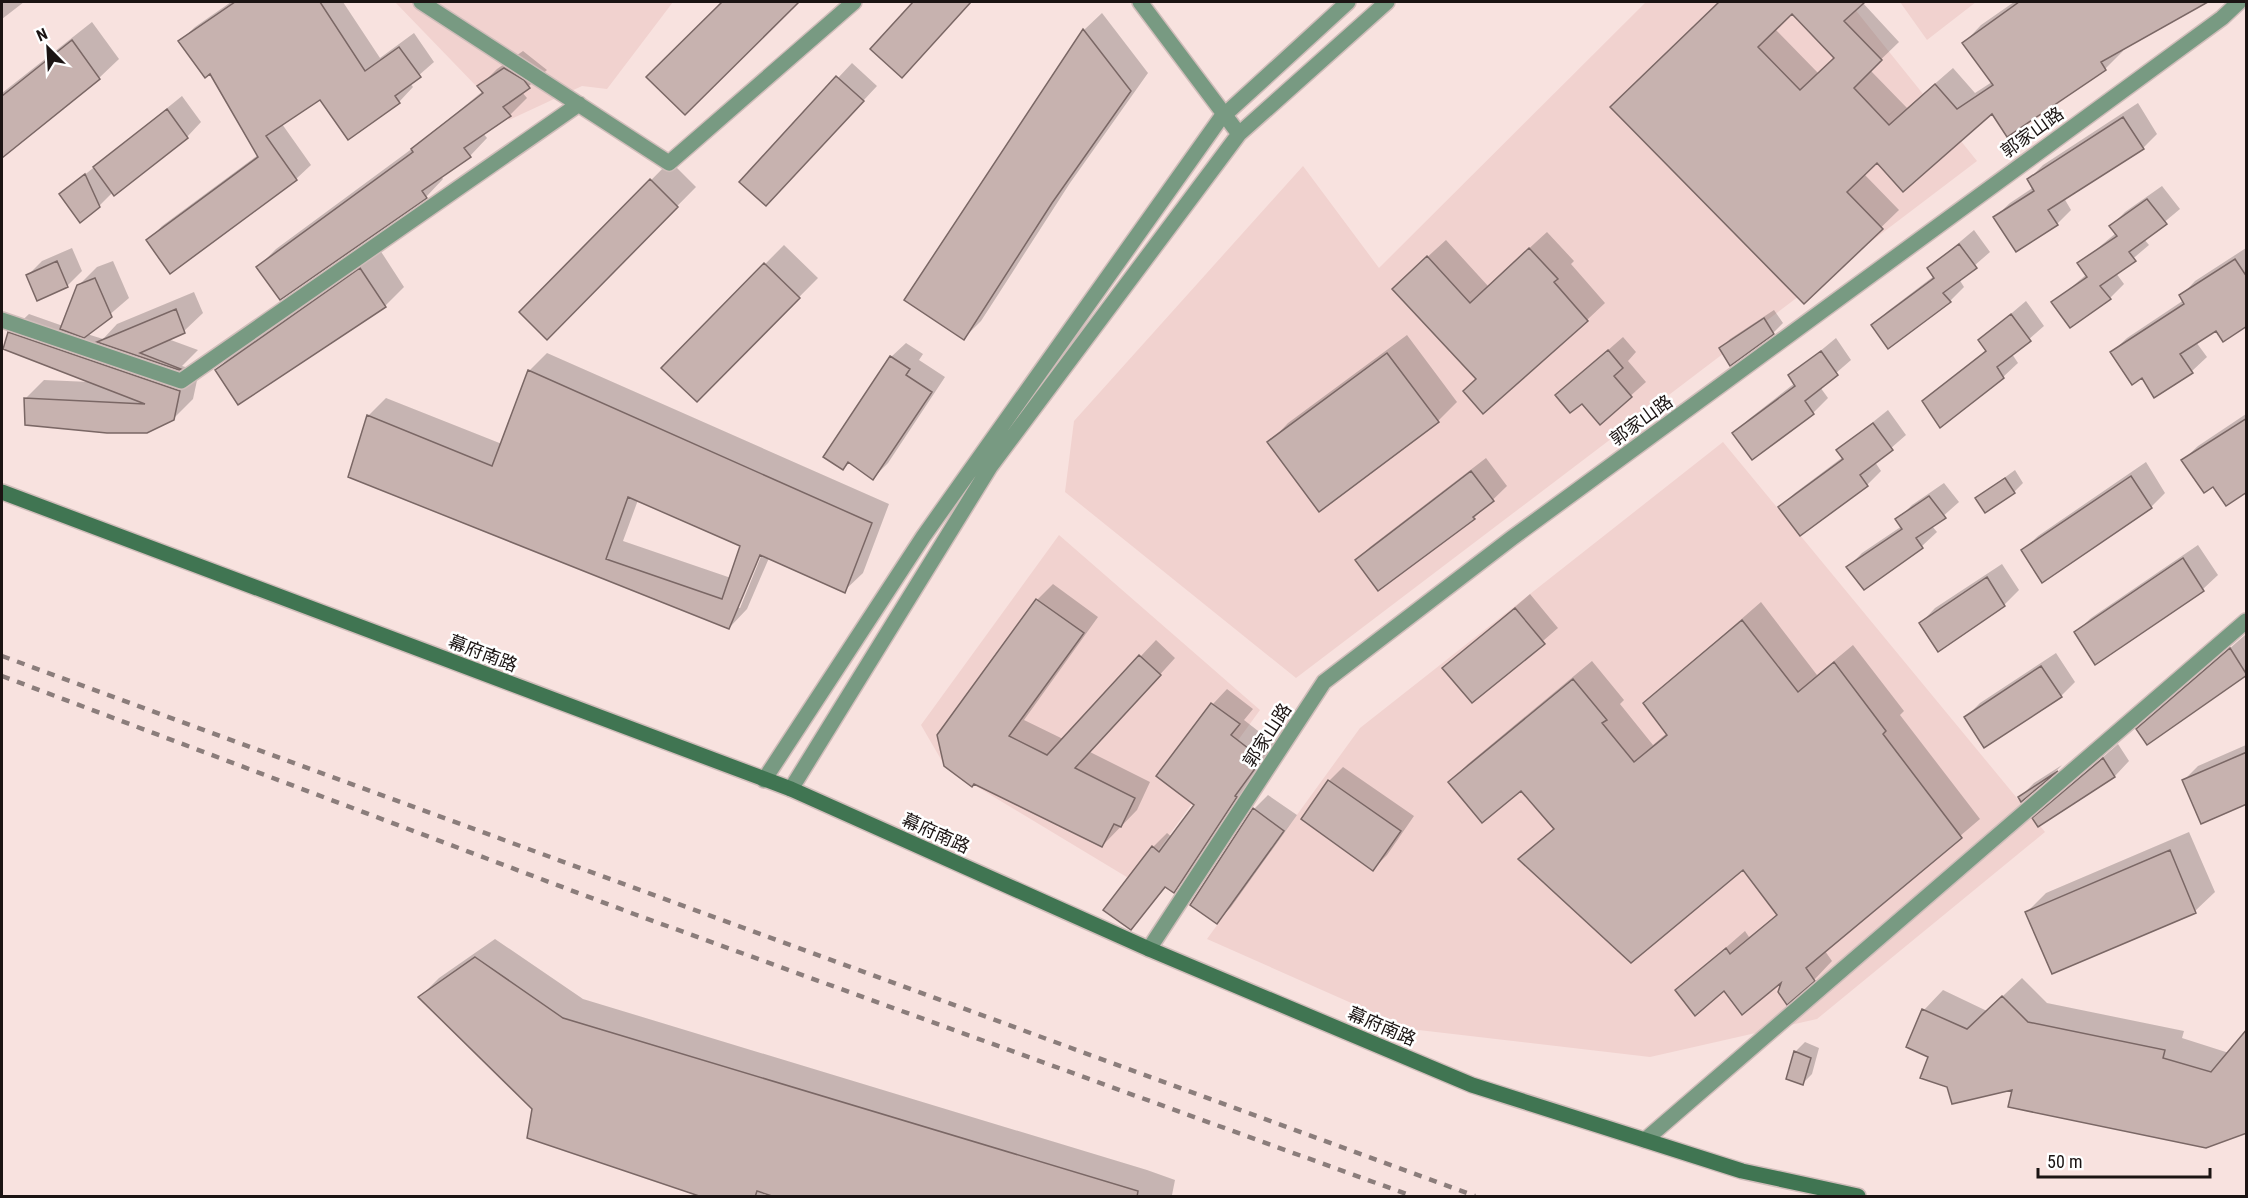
<svg xmlns="http://www.w3.org/2000/svg" width="2248" height="1198" font-family="'Roboto Condensed','Noto Sans SC',sans-serif">
<rect width="100%" height="100%" fill="#f8e2df"/>
<!-- built -->
<path fill="#f1d2cf" d="M 395,2 L 673,2 L 607,89 L 582,86 L 509,120 Z
M 1646,2 L 1849,2 L 1977,161 L 1296,678 L 1065,492 L 1074,421 L 1303,166 L 1379,268 Z
M 1900,2 L 1976,2 L 1927,40 Z
M 1723,442 L 2045,832 L 1817,1019 L 1650,1057 L 1410,1029 L 1207,939 L 1360,728 Z
M 1059,535 L 1260,710 L 1135,882 L 946,768 L 921,725 Z"/>
<!-- shadow -->
<path fill="#0003" fill-rule="evenodd" d="M 2,2 L 24,2 L 2,19 Z
M 231,2 L 343,2 L 380,58 L 414,33 L 434,62 L 410,83 L 413,87 L 399,102 L 320,98 L 282,124 L 311,165 L 296,179 L 170,272 L 148,241 L 162,226 L 258,155 L 210,72 L 180,41 L 195,27 Z
M 724,2 L 797,2 L 685,113 L 648,77 Z
M 915,2 L 971,2 L 921,56 L 872,49 Z
M 1721,2 L 1862,2 L 1899,42 L 1870,70 L 1907,108 L 1953,68 L 1975,93 L 1992,82 L 1964,43 L 1981,25 L 2014,2 L 2204,2 L 2121,49 L 2123,51 L 2105,69 L 1992,112 L 1878,161 L 1864,174 L 1899,210 L 1804,302 L 1630,89 ZM 1792,12 L 1836,58 L 1819,74 L 1775,29 Z
M 1102,13 L 1148,73 L 1070,183 L 981,321 L 964,338 L 906,299 L 1084,30 Z
M 92,22 L 119,59 L 99,78 L 2,156 L 2,93 Z
M 523,51 L 547,70 L 522,92 L 527,98 L 510,115 L 483,133 L 487,138 L 470,156 L 441,176 L 443,179 L 426,197 L 258,267 L 276,249 L 417,145 L 483,91 L 479,87 L 497,69 Z
M 852,63 L 877,86 L 780,190 L 741,182 Z
M 182,96 L 201,122 L 187,137 L 113,192 L 99,206 L 61,194 Z
M 2138,103 L 2157,134 L 2143,148 L 2064,198 L 2071,210 L 2057,224 L 1995,217 L 2010,203 L 2034,187 L 2029,179 L 2043,165 Z
M 670,161 L 696,187 L 547,338 L 521,312 Z
M 2162,186 L 2180,209 L 2144,239 L 2149,245 L 2116,273 L 2124,284 L 2110,298 L 2053,303 L 2087,274 L 2079,264 L 2116,233 L 2111,226 L 2125,212 Z
M 1974,230 L 1990,252 L 1959,279 L 1964,287 L 1950,301 L 1873,325 L 1888,311 L 1934,276 L 1929,268 Z
M 1547,232 L 1574,261 L 1571,264 L 1605,303 L 1587,320 L 1478,378 L 1412,271 L 1446,240 L 1488,286 Z
M 784,245 L 818,278 L 697,400 L 663,367 Z
M 72,248 L 82,271 L 67,286 L 28,275 L 42,261 Z
M 2246,248 L 2246,324 L 2216,329 L 2196,342 L 2207,357 L 2192,371 L 2154,396 L 2142,376 L 2112,352 L 2127,338 L 2184,300 L 2181,296 L 2195,281 Z
M 380,250 L 404,287 L 385,306 L 216,370 L 236,351 Z
M 113,261 L 129,298 L 87,334 L 103,339 L 117,324 L 194,292 L 203,313 L 184,331 L 168,339 L 198,350 L 182,366 L 199,371 L 193,399 L 173,419 L 25,399 L 44,380 L 90,382 L 9,333 L 29,314 L 63,326 L 78,286 L 97,267 Z
M 2026,301 L 2044,326 L 2012,354 L 2018,363 L 2003,377 L 1924,401 L 1987,350 L 1980,340 Z
M 1774,310 L 1783,323 L 1773,333 L 1721,348 L 1730,339 Z
M 1407,335 L 1457,402 L 1438,421 L 1269,443 L 1288,423 Z
M 1623,337 L 1636,352 L 1628,361 L 1646,382 L 1600,423 L 1582,402 L 1557,395 Z
M 1836,338 L 1851,360 L 1820,387 L 1828,398 L 1813,413 L 1752,458 L 1734,433 L 1749,419 L 1795,383 L 1790,376 Z
M 906,343 L 923,354 L 919,360 L 945,377 L 888,463 L 873,478 L 850,462 L 843,469 L 891,357 Z
M 547,353 L 889,504 L 863,573 L 844,591 L 769,558 L 747,609 L 729,628 L 349,476 L 368,416 L 386,398 L 502,444 L 529,371 ZM 638,500 L 742,546 L 731,578 L 623,541 ZM 762,548 L 764,549 L 740,608 L 736,608 Z
M 1888,410 L 1906,435 L 1875,462 L 1881,471 L 1867,485 L 1780,507 L 1795,493 L 1843,457 L 1838,450 Z
M 2246,414 L 2246,491 L 2213,485 L 2183,460 L 2198,446 Z
M 1486,458 L 1507,486 L 1474,518 L 1357,560 L 1370,547 Z
M 2146,462 L 2165,493 L 2151,507 L 2023,550 L 2038,536 Z
M 2015,470 L 2023,483 L 2014,492 L 1977,498 Z
M 1944,483 L 1959,502 L 1932,526 L 1937,532 L 1922,546 L 1864,588 L 1848,567 L 1862,553 L 1902,526 L 1897,520 L 1912,505 Z
M 2198,545 L 2218,575 L 2203,589 L 2096,663 L 2076,632 L 2091,618 Z
M 2002,564 L 2019,590 L 2004,605 L 1938,650 L 1921,623 L 1935,608 Z
M 1053,584 L 1098,617 L 1024,720 L 1063,739 L 1156,640 L 1175,658 L 1090,752 L 1150,782 L 1137,810 L 1102,846 L 939,736 L 1037,600 Z
M 1530,594 L 1558,628 L 1473,701 L 1444,668 Z
M 1761,602 L 1817,675 L 1853,645 L 1904,711 L 1900,715 L 1980,819 L 1825,951 L 1832,961 L 1814,980 L 1724,989 L 1677,990 L 1745,931 L 1749,937 L 1778,914 L 1743,867 L 1520,859 L 1554,828 L 1521,789 L 1450,782 L 1468,764 L 1592,661 L 1624,700 L 1620,704 L 1653,745 L 1667,733 L 1645,703 Z
M 2245,635 L 2246,673 L 2147,743 L 2138,729 Z
M 2056,653 L 2075,682 L 2061,696 L 1966,717 L 1980,703 Z
M 1227,689 L 1253,709 L 1244,720 L 1275,744 L 1249,781 L 1250,782 L 1188,877 L 1174,891 L 1167,886 L 1131,928 L 1153,847 L 1167,833 L 1172,837 L 1196,805 L 1158,775 L 1213,704 Z
M 2118,744 L 2129,761 L 2115,776 L 2038,825 L 2049,804 Z
M 2246,745 L 2246,803 L 2184,780 L 2198,766 Z
M 2062,765 L 2057,770 L 2022,800 L 2020,797 L 2034,783 Z
M 1343,767 L 1414,816 L 1387,855 L 1373,869 L 1329,781 Z
M 1268,795 L 1297,815 L 1231,907 L 1217,922 L 1254,809 Z
M 2189,832 L 2215,892 L 2195,911 L 2053,972 L 2027,912 L 2046,893 Z
M 495,939 L 583,999 L 1147,1170 L 1175,1180 L 1172,1195 L 1257,1196 L 781,1196 L 767,1192 L 763,1196 L 707,1196 L 534,1109 L 420,997 L 439,978 Z
M 2022,978 L 2047,1003 L 2184,1031 L 2182,1038 L 2229,1053 L 2246,1132 L 2014,1088 L 1949,1086 L 1930,1057 L 1908,1046 L 1924,1010 L 1943,990 L 1987,1011 Z
M 1805,1042 L 1819,1048 L 1812,1074 L 1803,1083 L 1795,1052 Z"/>
<!-- building -->
<path fill="#c7b2af" stroke="#7a6765" stroke-width="1.5" fill-rule="evenodd" d="M 235,2 L 320,2 L 365,71 L 399,47 L 421,77 L 395,96 L 400,103 L 348,140 L 320,100 L 266,136 L 297,180 L 170,274 L 146,240 L 258,157 L 210,74 L 205,78 L 178,41 Z
M 722,2 L 799,2 L 685,115 L 646,77 Z
M 913,2 L 971,2 L 902,78 L 870,49 Z
M 1719,2 L 1865,2 L 1844,21 L 1882,60 L 1854,88 L 1889,125 L 1935,84 L 1957,109 L 1993,85 L 1962,43 L 2019,2 L 2208,2 L 2101,62 L 2106,70 L 2007,137 L 1992,114 L 1903,192 L 1877,163 L 1847,192 L 1883,229 L 1804,304 L 1610,107 ZM 1792,14 L 1834,58 L 1800,90 L 1758,47 Z
M 1083,29 L 1131,91 L 1052,203 L 964,340 L 904,300 Z
M 72,40 L 100,79 L 2,158 L 2,96 Z
M 504,68 L 524,80 L 530,88 L 503,107 L 511,116 L 464,148 L 471,157 L 422,191 L 427,198 L 280,300 L 256,267 L 413,152 L 411,149 L 483,93 L 477,86 Z
M 836,76 L 864,101 L 766,206 L 739,182 Z
M 167,109 L 188,138 L 114,196 L 93,167 Z
M 2123,117 L 2144,149 L 2048,210 L 2058,225 L 2016,252 L 1993,217 L 2034,191 L 2027,179 Z
M 85,174 L 100,207 L 80,223 L 59,194 Z
M 650,179 L 678,207 L 547,340 L 519,312 Z
M 2147,199 L 2167,224 L 2129,252 L 2136,261 L 2100,286 L 2111,299 L 2070,328 L 2051,302 L 2087,277 L 2077,263 L 2117,236 L 2109,226 Z
M 1959,244 L 1977,268 L 1943,293 L 1951,302 L 1888,349 L 1871,325 L 1934,278 L 1927,268 Z
M 1529,248 L 1558,279 L 1554,282 L 1588,321 L 1483,414 L 1463,391 L 1476,379 L 1392,289 L 1427,256 L 1470,303 Z
M 2235,259 L 2247,277 L 2247,326 L 2223,342 L 2216,331 L 2180,354 L 2193,373 L 2154,398 L 2142,378 L 2132,385 L 2110,352 L 2184,304 L 2179,295 Z
M 57,261 L 68,287 L 37,301 L 26,275 Z
M 764,263 L 800,298 L 697,402 L 661,368 Z
M 360,268 L 386,307 L 238,405 L 215,370 Z
M 95,278 L 112,317 L 84,338 L 60,329 L 77,285 Z
M 176,309 L 185,333 L 140,353 L 181,369 L 179,370 L 97,342 Z
M 2011,314 L 2031,341 L 1997,367 L 2004,378 L 1940,428 L 1922,401 L 1986,351 L 1978,340 Z
M 1764,318 L 1774,334 L 1730,366 L 1719,348 Z
M 8,332 L 180,391 L 174,420 L 147,433 L 107,433 L 25,425 L 24,398 L 145,404 L 3,349 Z
M 1608,350 L 1623,368 L 1614,376 L 1632,397 L 1600,425 L 1582,404 L 1570,413 L 1555,395 Z
M 1821,351 L 1838,375 L 1805,401 L 1814,414 L 1752,460 L 1732,433 L 1795,386 L 1788,375 Z
M 1387,353 L 1439,422 L 1319,512 L 1267,442 Z
M 890,356 L 910,369 L 906,375 L 932,392 L 873,480 L 848,462 L 843,470 L 823,457 Z
M 528,370 L 872,523 L 845,593 L 760,555 L 729,629 L 348,477 L 367,415 L 492,466 ZM 628,497 L 740,546 L 722,599 L 606,559 Z
M 2247,418 L 2247,492 L 2226,506 L 2213,487 L 2204,493 L 2181,460 Z
M 1873,423 L 1893,450 L 1860,475 L 1868,486 L 1800,536 L 1778,507 L 1843,459 L 1836,450 Z
M 1471,471 L 1494,501 L 1473,517 L 1475,519 L 1378,591 L 1355,560 Z
M 2131,476 L 2152,508 L 2042,583 L 2021,550 Z
M 2005,478 L 2015,493 L 1985,513 L 1975,498 Z
M 1929,496 L 1946,518 L 1916,538 L 1923,548 L 1864,590 L 1846,567 L 1902,529 L 1895,519 Z
M 2183,558 L 2204,591 L 2095,665 L 2074,632 Z
M 1987,577 L 2005,606 L 1938,652 L 1919,623 Z
M 1036,599 L 1084,633 L 1009,736 L 1047,755 L 1139,655 L 1161,675 L 1075,768 L 1135,798 L 1121,827 L 1114,824 L 1102,847 L 974,784 L 972,787 L 944,766 L 937,735 Z
M 1515,608 L 1545,644 L 1472,703 L 1442,668 Z
M 1742,620 L 1798,692 L 1834,662 L 1886,731 L 1883,734 L 1962,838 L 1806,968 L 1815,981 L 1787,1005 L 1778,992 L 1781,983 L 1742,1015 L 1724,991 L 1695,1016 L 1675,990 L 1726,948 L 1730,954 L 1777,915 L 1743,870 L 1631,963 L 1518,859 L 1554,829 L 1521,791 L 1482,823 L 1448,782 L 1573,679 L 1607,720 L 1602,723 L 1634,762 L 1667,735 L 1643,703 Z
M 2230,648 L 2247,675 L 2147,745 L 2136,729 Z
M 2041,666 L 2062,697 L 1984,748 L 1964,717 Z
M 1211,703 L 1240,724 L 1231,735 L 1262,759 L 1235,796 L 1237,797 L 1174,893 L 1165,887 L 1131,930 L 1103,910 L 1152,846 L 1159,852 L 1194,805 L 1156,776 Z
M 2247,752 L 2247,804 L 2201,824 L 2182,780 Z
M 2103,758 L 2115,777 L 2038,827 L 2032,818 Z
M 2058,771 L 2021,802 L 2018,797 Z
M 1328,780 L 1401,831 L 1373,871 L 1301,819 Z
M 1253,808 L 1284,831 L 1217,924 L 1190,905 Z
M 2170,850 L 2196,913 L 2052,974 L 2025,912 Z
M 475,957 L 563,1018 L 1138,1191 L 1137,1197 L 775,1197 L 757,1191 L 755,1197 L 702,1197 L 527,1138 L 532,1109 L 418,997 Z
M 2002,996 L 2028,1022 L 2165,1050 L 2163,1058 L 2211,1072 L 2247,1029 L 2247,1133 L 2206,1148 L 2008,1107 L 2012,1090 L 1952,1104 L 1947,1087 L 1920,1078 L 1928,1057 L 1906,1047 L 1922,1009 L 1967,1029 Z
M 1794,1051 L 1811,1058 L 1803,1085 L 1786,1079 Z"/>
<g fill="none" stroke-linecap="round" stroke-linejoin="round">
<defs>
<path id="street" d="M 421,2 L 669,163 L 854,2
M 1140,2 L 1239,134
M 2,320 L 181,381 L 579,104
M 764,780 L 923,537 L 1220,119 L 1348,2
M 791,789 L 990,467 L 1239,134 L 1387,2
M 1149,949 L 1324,682 L 1512,538 L 2222,18 L 2239,2
M 1645,1140 L 2246,621"/>
<path id="secondary" d="M 2,492 L 791,789 L 1149,949 L 1472,1085 L 1742,1171 L 1858,1196"/>
</defs>
<!-- street casing -->
<use href="#street" stroke="#d0bdba" stroke-width="18"/>
<!-- secondary casing -->
<use href="#secondary" stroke="#d0bdba" stroke-width="18"/>
<!-- street -->
<use href="#street" stroke="#789a82" stroke-width="15"/>
<!-- secondary -->
<use href="#secondary" stroke="#407552" stroke-width="15"/>
<!-- rail -->
<path stroke="#8b7d7b" stroke-width="4.5" stroke-dasharray="8 8" stroke-linecap="butt" d="M 2,656 L 1475,1196
M 2,676 L 634,914 L 1412,1196"/>
</g>
<g text-anchor="middle" dominant-baseline="central" stroke-width="5" stroke-linejoin="round" paint-order="stroke">
<!-- street labels -->
<g font-size="18" fill="#1b1413" stroke="#fff">
<text transform="translate(2032 132) rotate(-36)">郭家山路</text>
<text transform="translate(1641 420) rotate(-36)">郭家山路</text>
<text transform="translate(483 653) rotate(21)">幕府南路</text>
<text transform="translate(1267 735) rotate(-57)">郭家山路</text>
<text transform="translate(936 833) rotate(24)">幕府南路</text>
<text transform="translate(1382 1026) rotate(23)">幕府南路</text>
</g>
</g>
<!-- border -->
<rect width="2248" height="1198" fill="none" stroke="#1b1413" stroke-width="6"/>
<!-- north arrow -->
<g transform="translate(48 48) rotate(336)" stroke="#ffffff" stroke-width="4.5" paint-order="stroke">
<path d="M0-4.5L10 22L0 15L-10 22Z" fill="#1b1413"/>
<text y="-9" font-size="16" font-weight="bold" text-anchor="middle" fill="#1b1413">N</text>
</g>
<!-- scale -->
<path d="M2038 1168v9h172v-9" fill="none" stroke="#1b1413" stroke-width="3"/>
<text x="2047" y="1168" font-size="18" fill="#1b1413" stroke="#ffffff" stroke-width="4.5" paint-order="stroke">50 m</text>
</svg>
